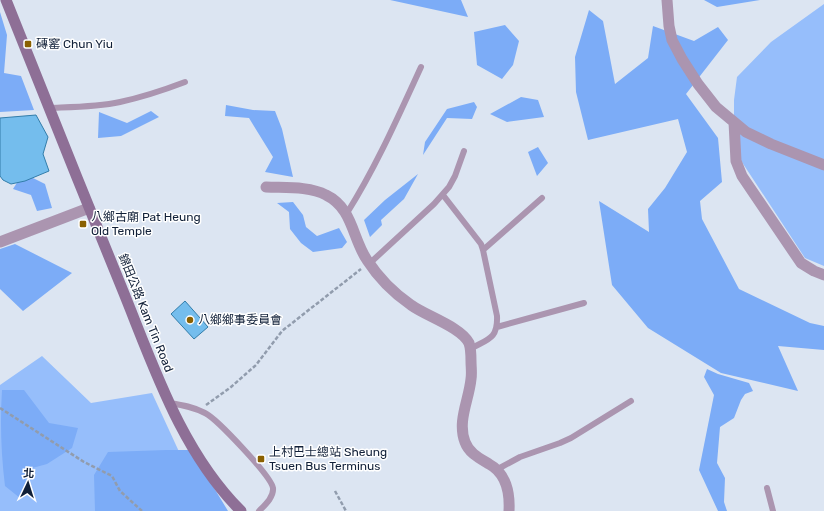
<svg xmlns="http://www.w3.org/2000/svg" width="824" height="511" font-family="Rubik,'Noto Sans TC',sans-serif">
<rect width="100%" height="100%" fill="#dce5f2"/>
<!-- green -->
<path fill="#96befb" d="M 824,4 L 824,266 L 805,258 L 734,150 L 734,100 L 737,77 L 771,42 Z
M 42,356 L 91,403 L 152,393 L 181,456 L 219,511 L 0,511 L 0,385 Z"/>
<!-- forest -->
<path fill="#7cacf7" d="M 390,0 L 461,0 L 468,17 Z
M 704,0 L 760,0 L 717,7 Z
M 589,10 L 603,21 L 615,84 L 648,58 L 653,26 L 694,41 L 718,27 L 728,40 L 686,94 L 718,138 L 722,182 L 700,201 L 702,219 L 739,289 L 810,323 L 824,326 L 824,350 L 778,346 L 798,391 L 721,373 L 648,328 L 612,285 L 599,201 L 649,232 L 648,209 L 665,188 L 687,152 L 678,119 L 588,140 L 576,92 L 575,57 Z
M 0,12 L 7,35 L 4,73 L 21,76 L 34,110 L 0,112 Z
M 505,25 L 519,41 L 513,65 L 502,79 L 477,65 L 474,32 Z
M 521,97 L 538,100 L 544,117 L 507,122 L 490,114 Z
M 474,102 L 477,107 L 472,119 L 447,118 L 423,155 L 425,142 L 447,109 Z
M 226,105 L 253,110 L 275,111 L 282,129 L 293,177 L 265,172 L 273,157 L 249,118 L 225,116 Z
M 151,111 L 159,117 L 121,136 L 98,138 L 99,112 L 127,123 Z
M 538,147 L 548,163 L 537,176 L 528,152 Z
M 23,173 L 45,184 L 52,208 L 37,211 L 31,195 L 13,189 Z
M 418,174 L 404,199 L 381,220 L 382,225 L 370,237 L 364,220 L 385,200 Z
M 293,202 L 303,215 L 306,227 L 317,236 L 339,228 L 347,242 L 342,248 L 313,252 L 301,243 L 290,229 L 289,212 L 277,203 Z
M 15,244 L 72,273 L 23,311 L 0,289 L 0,249 Z
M 707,369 L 718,374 L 749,383 L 753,391 L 745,394 L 741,400 L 734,418 L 720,427 L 717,463 L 725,478 L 724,502 L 727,511 L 718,511 L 699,470 L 714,395 L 704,377 Z
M 2,390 L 24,390 L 49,423 L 78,428 L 72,448 L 47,464 L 25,470 L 26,488 L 20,498 L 5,486 C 1,454 0,422 2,390 Z
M 166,450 L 191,450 L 228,511 L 95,511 L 94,475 L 108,452 Z"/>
<!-- building -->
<path fill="#74bded" stroke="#327daa" d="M 36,115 L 48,137 L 43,154 L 49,171 L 25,181 L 11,184 L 3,180 L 0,176 L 0,118 Z
M 185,301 L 208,327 L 194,339 L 171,314 Z"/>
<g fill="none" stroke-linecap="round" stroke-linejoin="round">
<!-- path -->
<path stroke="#919cad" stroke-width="2.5" stroke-dasharray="4 2" stroke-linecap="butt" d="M 206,405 L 231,387 L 256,365 L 282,331 L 361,269
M 0,408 L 84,462 L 112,476 L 120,491 L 142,511
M 335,491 L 346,511"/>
<!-- service -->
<path stroke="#ab95b0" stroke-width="6" d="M 49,108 C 73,107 97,107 120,102 C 143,97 164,90 185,82
M 443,195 L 481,244 L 483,250 L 497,316 C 498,339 488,339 470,349
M 347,213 C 376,167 398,117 421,67
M 483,250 L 542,198
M 370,263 L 434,204 L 449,187 L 455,176 L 464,151
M 497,327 L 584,303
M 170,403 C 182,405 194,407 205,413 C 217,419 271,476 273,488 C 274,497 265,505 259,511
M 496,470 L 520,457 L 560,443 L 571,438 L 631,401
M 767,488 L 773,511"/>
<!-- minor -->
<path stroke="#ab95b0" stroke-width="11" d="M 667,0 L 669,26 L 672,40 L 682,59 L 698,84 L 716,107 L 746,132 L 771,144 L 824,165
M 734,122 L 736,161 L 742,176 L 801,263 L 814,271 L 824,275
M 266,187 C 284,188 309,186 326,195 C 353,208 352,238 367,260 C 378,277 395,294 411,305 C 426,316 461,327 469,343 C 471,349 471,355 471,361 C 471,367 472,373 471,379 C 469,400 457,421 465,442 C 469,453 479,458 489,464 C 506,473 510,493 509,511
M 0,242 L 89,208"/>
<!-- secondary -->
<path stroke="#8e6f96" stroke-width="11" d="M 6,0 C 44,95 82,191 121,286 C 153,364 180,450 241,511"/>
</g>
<!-- markers -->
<g fill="#8a6001" stroke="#fff" stroke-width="1.5">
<rect x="24" y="40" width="8" height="8" rx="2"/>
<rect x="79" y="220" width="8" height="8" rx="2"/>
<circle cx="190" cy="320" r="4"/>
<rect x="257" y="455" width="8" height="8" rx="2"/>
</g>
<g text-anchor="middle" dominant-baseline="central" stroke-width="3" stroke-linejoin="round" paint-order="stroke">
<!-- poi labels -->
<g font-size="12" fill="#112038" stroke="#fff" text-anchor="start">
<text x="36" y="44">磚窰 Chun Yiu</text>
<text x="91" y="217">八鄉古廟 Pat Heung<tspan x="91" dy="14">Old Temple</tspan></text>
<text x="198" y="320">八鄉鄉事委員會</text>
<text x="269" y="452">上村巴士總站 Sheung<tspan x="269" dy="14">Tsuen Bus Terminus</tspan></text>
</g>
<!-- street labels -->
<g font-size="12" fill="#112038" stroke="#fff">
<text transform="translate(146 313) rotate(68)">錦田公路 Kam Tin Road</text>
</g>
</g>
<!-- north arrow -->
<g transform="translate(28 483) rotate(4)" stroke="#ffffff" stroke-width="3" paint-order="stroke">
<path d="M0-3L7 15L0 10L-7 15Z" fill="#112038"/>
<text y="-6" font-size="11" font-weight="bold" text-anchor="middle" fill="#112038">北</text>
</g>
</svg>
